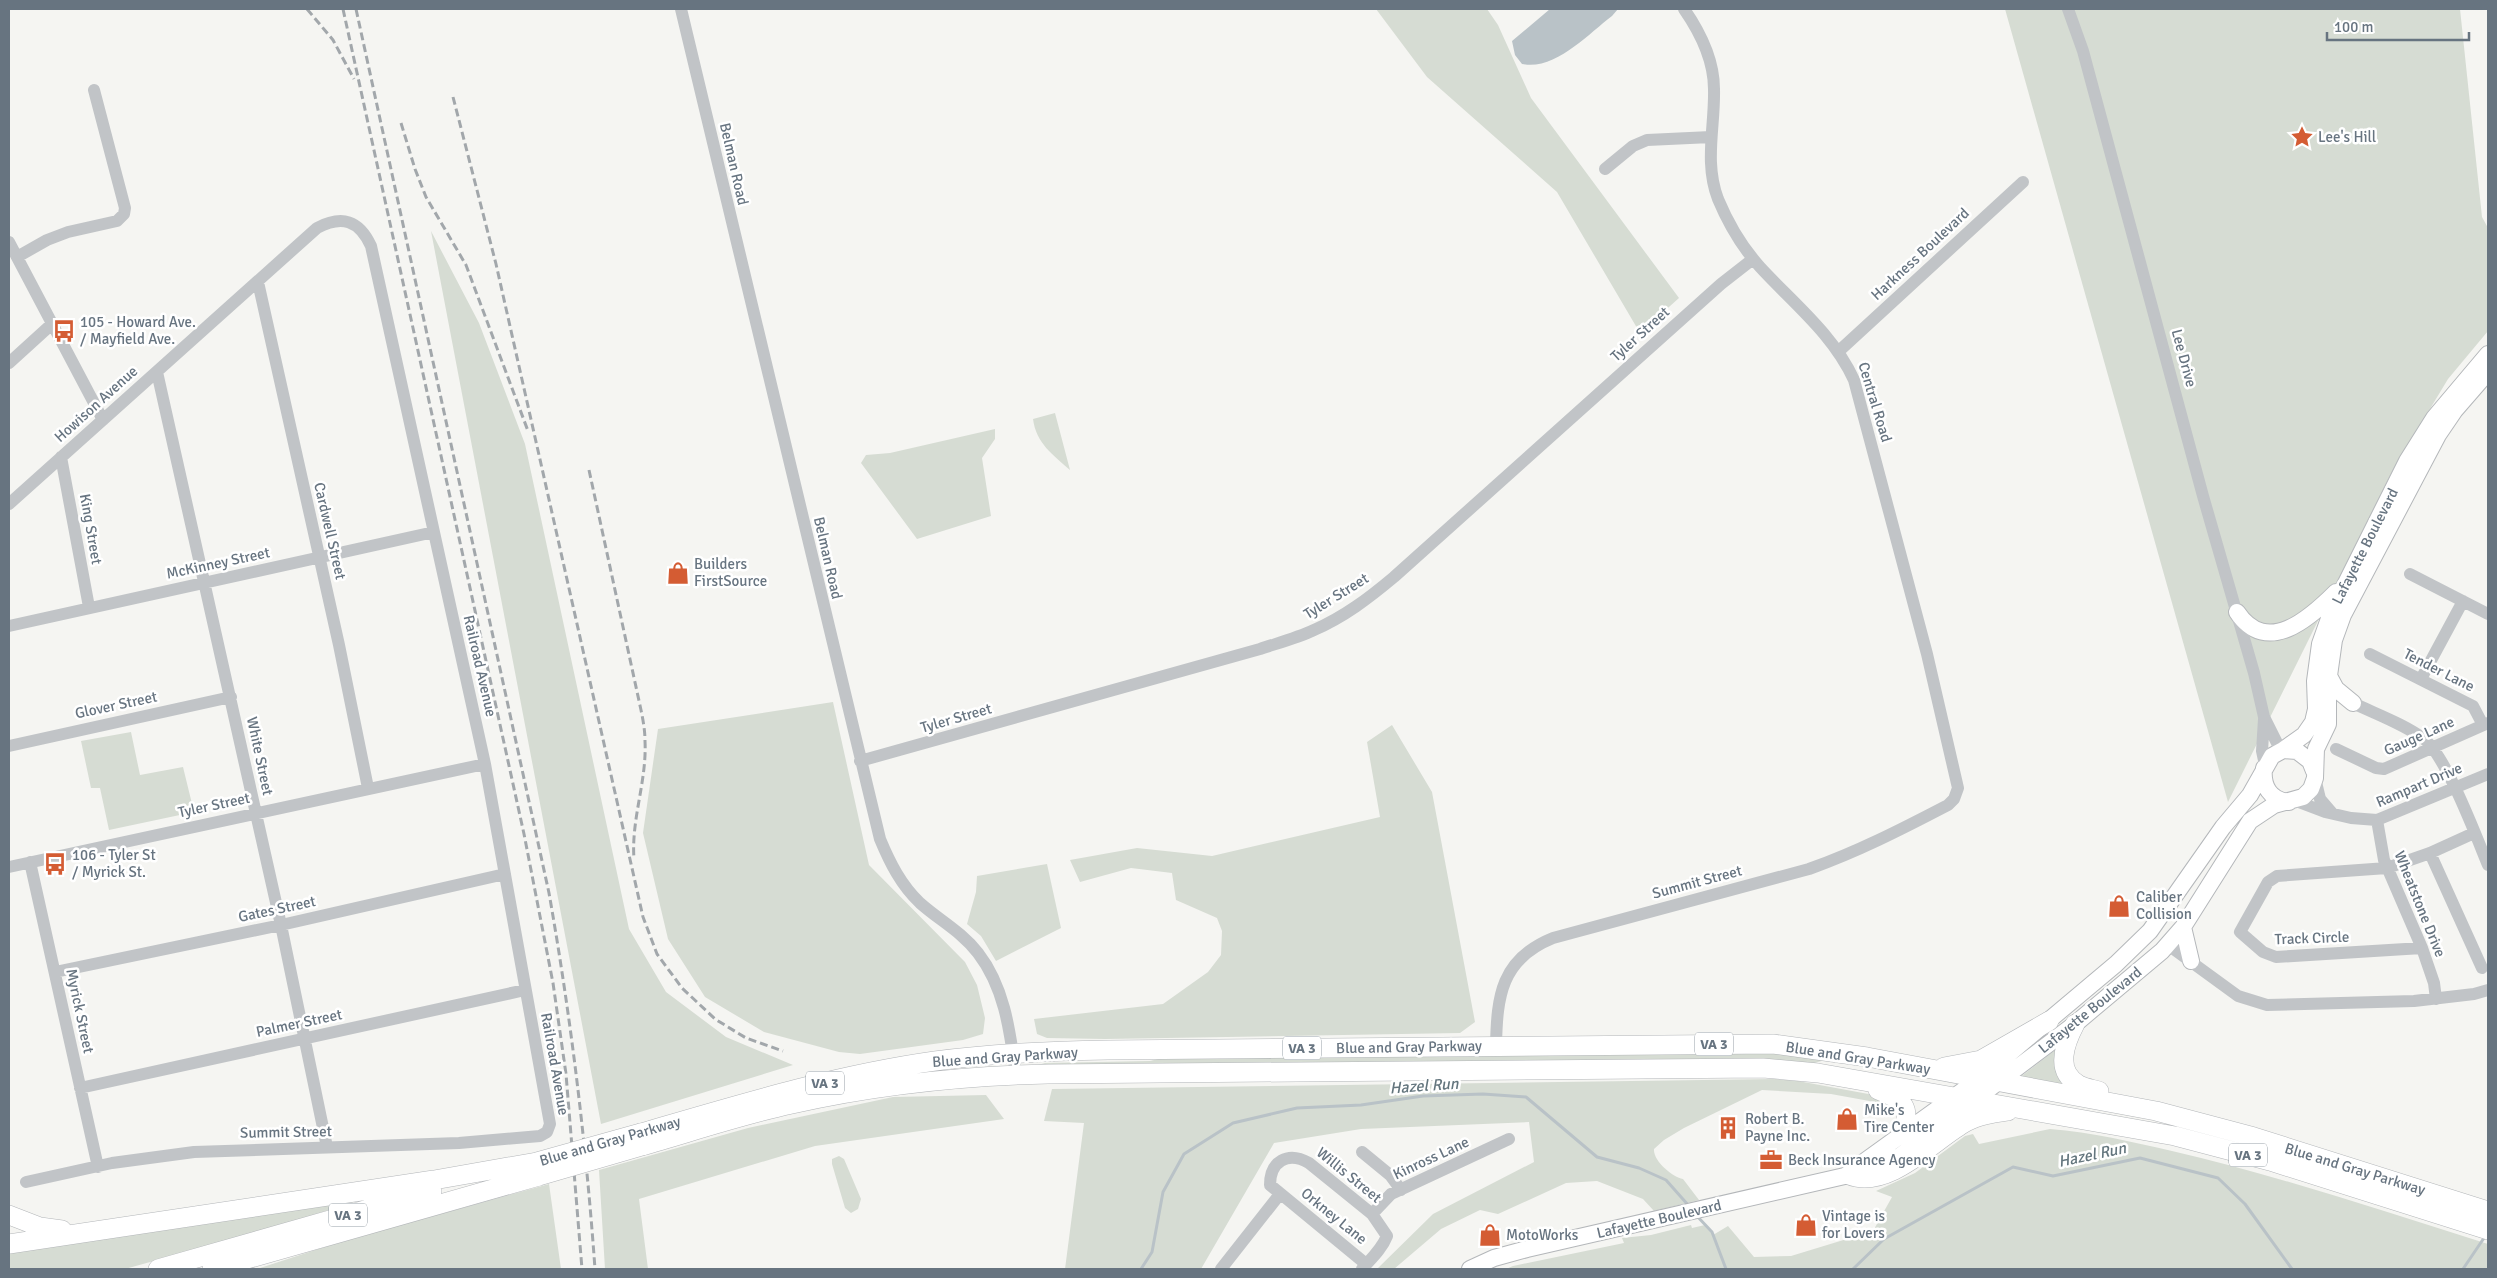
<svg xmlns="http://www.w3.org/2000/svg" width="2497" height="1278" font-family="Signika,sans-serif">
<rect width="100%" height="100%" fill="#f5f5f2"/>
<!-- green -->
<path fill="#d6dcd3" d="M 1376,9 L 1487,9 L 1498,25 L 1531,98 L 1679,298 L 1640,333 L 1557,192 L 1427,77 Z
M 2005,9 L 2460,9 L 2482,217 L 2488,228 L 2488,331 L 2448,379 L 2392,472 L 2228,802 Z
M 431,231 L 479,323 L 525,444 L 629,929 L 666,992 L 726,1037 L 793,1065 L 601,1124 Z
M 1055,413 L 1070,470 C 1053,455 1036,443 1033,419 Z
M 995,429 L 995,439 L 982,458 L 991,516 L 917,539 L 861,463 L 866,455 L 890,453 Z
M 833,702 L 869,865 L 965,962 L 977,985 L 985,1018 L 983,1034 L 963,1040 L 860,1054 L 839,1052 L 764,1032 L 705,997 L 668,939 L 643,833 L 658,729 Z
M 1392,725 L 1432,792 L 1475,1022 L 1460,1033 L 1105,1039 L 1047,1038 L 1037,1034 L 1034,1019 L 1163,1004 L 1208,972 L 1221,955 L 1222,931 L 1217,918 L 1176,900 L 1172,873 L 1131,868 L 1080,882 L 1070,860 L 1137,848 L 1212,856 L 1380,817 L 1367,742 Z
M 131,732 L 140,775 L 183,767 L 194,812 L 109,830 L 100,788 L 91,788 L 81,741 Z
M 1047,864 L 1061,928 L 996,961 L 981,936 L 967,924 L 976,892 L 977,876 Z
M 2059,1047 L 2073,1088 L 2019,1078 Z
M 1759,1050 L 1828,1059 L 1808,1065 L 1034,1066 L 1045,1063 L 1150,1061 L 1170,1056 Z
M 1775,1079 L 1798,1081 L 1890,1098 L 1902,1112 L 1893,1117 L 1875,1102 L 1831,1094 L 1762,1090 L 1684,1128 L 1664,1140 L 1654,1149 C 1653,1161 1673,1177 1683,1179 L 1699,1200 L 1654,1211 L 1643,1199 L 1597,1181 L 1566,1183 L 1498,1214 L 1480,1210 L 1441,1229 L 1394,1269 L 1377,1269 L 1433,1214 L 1534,1162 L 1529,1122 L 1361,1129 L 1274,1143 L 1201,1269 L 1065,1269 L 1084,1123 L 1044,1121 L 1052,1089 Z
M 986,1095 L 1004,1119 L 815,1146 L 639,1199 L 648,1269 L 605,1269 L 599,1170 L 748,1128 L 893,1097 Z
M 2050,1129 C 2092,1132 2132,1142 2172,1151 C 2279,1176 2384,1211 2488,1244 L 2488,1269 L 1506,1269 L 1513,1266 L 1624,1243 L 1622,1238 L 1651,1235 L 1691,1225 L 1692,1228 L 1705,1225 L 1713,1235 L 1728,1226 L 1754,1257 L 1791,1256 L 1873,1231 L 1892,1197 L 1876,1191 L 1915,1173 L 1965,1136 L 1973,1134 L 1979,1144 Z
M 839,1156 L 844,1159 L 861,1199 L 858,1209 L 851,1213 L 845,1208 L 832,1164 L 832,1159 Z
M 549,1184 L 561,1269 L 257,1269 L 343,1241 Z
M 363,1199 L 276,1227 L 125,1269 L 9,1269 L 9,1250 Z"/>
<!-- water -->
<path fill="#b9c2c7" d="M 1550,9 L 1618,9 L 1612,16 C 1588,34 1555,71 1522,64 L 1515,55 L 1512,41 Z"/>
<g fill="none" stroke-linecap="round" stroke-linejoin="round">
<!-- stream -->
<path stroke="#b9c2c7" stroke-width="3" d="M 1696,1215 L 1712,1232 L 1726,1269
M 1141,1269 L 1152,1252 L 1163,1192 L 1184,1154 L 1233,1123 L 1297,1108 L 1361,1105 L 1423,1096 L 1483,1094 L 1526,1097 L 1597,1157 L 1639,1168 L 1666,1180 L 1689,1206
M 1853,1269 L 1884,1239 L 2013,1167 L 2053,1176 L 2140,1158 L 2218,1178 L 2245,1204 L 2292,1269
M 2463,1269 L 2486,1235"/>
<defs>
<path id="major" d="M 2237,612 C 2267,657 2310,618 2336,592
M 2329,676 L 2336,689 L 2353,703
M 2283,750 L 2304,735 L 2313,722 L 2316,709 L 2315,681 L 2320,644 L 2331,613 L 2407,461 L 2434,418 L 2488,354
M 2264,768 C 2262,786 2270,800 2289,802
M 2183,927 L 2191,961
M 1854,1169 L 1979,1079 L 2116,964 L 2150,931 L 2223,827 L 2250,795 L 2272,756 L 2283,750 L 2297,751 L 2310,761 L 2314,771
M 1470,1269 L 1494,1258 L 1527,1249 L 1849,1175 L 1900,1156 L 2075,1024 L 2162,951 L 2183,927 L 2250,821 L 2274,805 L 2303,797 L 2311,789 L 2315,778 L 2316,749 L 2328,724 L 2328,683 L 2334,640 L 2343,615 L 2438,435 L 2455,410 L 2488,372"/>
<path id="highway" d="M 2075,1024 C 2065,1043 2054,1071 2079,1085 C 2085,1088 2092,1089 2099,1091
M 1944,1067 L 1981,1060 L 2049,1021
M 1878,1090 C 1904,1100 1912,1107 1902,1135
M 641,1133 C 737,1105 835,1075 935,1061 C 992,1053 1050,1051 1108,1050 L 1773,1044 L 1867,1057 L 2156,1111 L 2254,1137 L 2488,1211
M 642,1146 C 691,1132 741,1115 792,1104 C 876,1085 962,1076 1048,1074 L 1763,1068 L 1818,1073 L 2175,1136 L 2270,1161 L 2488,1230
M 1849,1175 C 1888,1191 1935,1139 1966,1122 C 1979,1115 1994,1113 2008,1111
M 9,1215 L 40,1227 L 62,1230
M 9,1244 L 434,1180 L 537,1162
M 158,1269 L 432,1191
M 212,1269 L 539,1176"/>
</defs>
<!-- major casing -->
<use href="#major" stroke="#b4b7ba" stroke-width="18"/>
<!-- highway casing -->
<use href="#highway" stroke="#b3b6b9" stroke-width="20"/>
<!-- minor -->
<path stroke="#c1c4c7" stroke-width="12" d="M 681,9 L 880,839 C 890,863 901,885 920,903 C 939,920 962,932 978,953 C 1005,988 1010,1032 1016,1075
M 2068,9 L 2083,51 L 2203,496 L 2254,673 L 2264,717 L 2281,751
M 1605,169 L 1633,146 L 1647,140 L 1711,137
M 9,242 L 103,420
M 17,257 L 47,240 L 68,232 L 117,221 L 124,214 L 125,208 L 94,90
M 258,282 L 339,645 L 368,788
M 1839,351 L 2023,182
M 9,363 L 53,323
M 157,372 L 281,925 L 327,1147
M 61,457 L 89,607
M 9,504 L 317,228 C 342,215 359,220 371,246 L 485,764 L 550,1124 L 547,1132 L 540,1136 L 459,1143 L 194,1152 L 112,1163 L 26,1182
M 2410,574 L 2488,614
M 9,626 L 434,532
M 2370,654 L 2473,706 L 2483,725
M 2421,679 L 2463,601
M 2353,703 C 2376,714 2404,724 2424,739 C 2446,756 2476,836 2488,865
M 2264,719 L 2262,751 L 2265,765
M 9,746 L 231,697
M 2336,749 L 2376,768 L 2384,769 L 2488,723
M 860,761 L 1260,649 C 1278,643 1297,638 1314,630 C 1344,617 1369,598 1394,577 L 1721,284 L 1753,259
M 2315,778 L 2320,799 L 2332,813
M 2296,801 L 2325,812 L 2351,818 L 2377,820 L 2488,774
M 2377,820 L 2384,860 L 2422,948 L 2434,983 L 2436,999
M 2430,853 L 2482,968
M 30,862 L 98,1167
M 9,867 L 485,764
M 2168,945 L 2238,996 L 2267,1005 L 2414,1001 L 2474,994 L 2488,990
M 2422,948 L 2276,957 L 2263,952 L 2240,932 L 2268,882 L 2277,876 L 2387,868 L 2430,853 L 2474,833
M 55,972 L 281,925 L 505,874
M 1496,1046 C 1497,996 1501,959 1553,938 L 1809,869 C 1857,852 1902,829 1948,805 L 1954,799 L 1958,788 L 1927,654 L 1854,380 C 1833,334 1793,303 1760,267 C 1742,247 1728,223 1718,199 C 1704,162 1715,127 1714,89 C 1714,61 1700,32 1684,9
M 80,1088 L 525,990
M 1362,1152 L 1390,1175 L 1401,1190
M 1372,1214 L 1391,1194 L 1509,1139
M 1221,1269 L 1280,1194
M 1362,1269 C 1371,1259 1382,1249 1387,1236 L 1372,1214 L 1309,1163 C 1288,1151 1270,1161 1270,1185 L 1366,1264"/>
<!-- major -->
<use href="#major" stroke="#fff" stroke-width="16"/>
<!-- highway -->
<use href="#highway" stroke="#fff" stroke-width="19"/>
<!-- rail -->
<path stroke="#a2a7ab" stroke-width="3" stroke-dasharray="8 4" stroke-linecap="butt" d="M 307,9 L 333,40 L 354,79
M 343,9 L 524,834 L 553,983 L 566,1074 L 582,1269
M 356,9 L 549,893 C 571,1018 586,1143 595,1269
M 453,97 L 496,264 L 643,917 L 657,954 L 682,988 L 715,1019 L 746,1038 L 783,1051
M 401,123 L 415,169 L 426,197 L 466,265 L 528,431
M 589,470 L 641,710 C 643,720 645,730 645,741 C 647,781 631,819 634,859"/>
<defs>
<path id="highway-bridge" d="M 537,1162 L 641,1133
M 539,1176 L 642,1146"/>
</defs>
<!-- highway-bridge casing -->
<use href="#highway-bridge" stroke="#b3b6b9" stroke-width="20" stroke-linecap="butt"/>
<!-- highway-bridge -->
<use href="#highway-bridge" stroke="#fff" stroke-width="19"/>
</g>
<!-- icons -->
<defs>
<symbol id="sight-bare" viewBox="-9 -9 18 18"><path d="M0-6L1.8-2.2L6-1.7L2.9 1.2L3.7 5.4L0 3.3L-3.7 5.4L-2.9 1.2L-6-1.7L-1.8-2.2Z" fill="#d45c33" stroke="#fff" stroke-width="2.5" paint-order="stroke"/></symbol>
<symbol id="bus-bare" viewBox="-9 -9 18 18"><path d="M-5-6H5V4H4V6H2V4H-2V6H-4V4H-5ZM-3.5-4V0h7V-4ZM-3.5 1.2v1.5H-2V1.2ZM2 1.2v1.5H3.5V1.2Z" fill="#d45c33" stroke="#fff" stroke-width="2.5" paint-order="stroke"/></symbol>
<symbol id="shop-bare" viewBox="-9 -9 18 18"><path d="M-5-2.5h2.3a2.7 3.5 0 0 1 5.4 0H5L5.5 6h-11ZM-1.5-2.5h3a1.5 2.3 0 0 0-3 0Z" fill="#d45c33" stroke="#fff" stroke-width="2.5" paint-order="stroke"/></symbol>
<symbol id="building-bare" viewBox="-9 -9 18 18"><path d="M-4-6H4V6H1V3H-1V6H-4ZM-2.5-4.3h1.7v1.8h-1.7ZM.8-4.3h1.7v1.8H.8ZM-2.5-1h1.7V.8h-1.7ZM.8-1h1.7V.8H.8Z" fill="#d45c33" stroke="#fff" stroke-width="2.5" paint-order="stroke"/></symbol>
<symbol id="office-bare" viewBox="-9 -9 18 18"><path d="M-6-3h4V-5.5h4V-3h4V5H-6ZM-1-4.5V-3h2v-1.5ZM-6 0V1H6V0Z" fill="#d45c33" stroke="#fff" stroke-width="2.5" paint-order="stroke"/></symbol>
</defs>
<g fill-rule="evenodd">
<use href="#sight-bare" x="2286" y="121" width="32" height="32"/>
<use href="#bus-bare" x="48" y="315" width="32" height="32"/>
<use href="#shop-bare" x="662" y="557" width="32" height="32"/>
<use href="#bus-bare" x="39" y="848" width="32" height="32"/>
<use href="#shop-bare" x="2103" y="890" width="32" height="32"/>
<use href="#shop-bare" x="1831" y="1103" width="32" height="32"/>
<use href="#building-bare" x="1712" y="1112" width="32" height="32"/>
<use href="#office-bare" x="1755" y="1144" width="32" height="32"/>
<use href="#shop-bare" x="1790" y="1209" width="32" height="32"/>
<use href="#shop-bare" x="1474" y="1219" width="32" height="32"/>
</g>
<g text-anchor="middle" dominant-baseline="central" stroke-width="5" stroke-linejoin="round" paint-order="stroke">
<!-- shield labels -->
<g fill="#fff" stroke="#959ea6" stroke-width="1">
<rect x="1695" y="1032.5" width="38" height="23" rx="4"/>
<rect x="1283" y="1036.5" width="38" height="23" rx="4"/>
<rect x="806" y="1071.5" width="38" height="23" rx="4"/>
<rect x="2229" y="1143.5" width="38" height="23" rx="4"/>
<rect x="329" y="1203.5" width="38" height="23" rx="4"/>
</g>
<g font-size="14" font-weight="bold" fill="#677480">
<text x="1714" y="1044">VA 3</text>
<text x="1302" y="1048">VA 3</text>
<text x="825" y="1083">VA 3</text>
<text x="2248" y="1155">VA 3</text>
<text x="348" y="1215">VA 3</text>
</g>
<!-- poi labels -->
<g font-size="15" fill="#677480" stroke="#fff" text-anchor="start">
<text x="2318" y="137">Lee's Hill</text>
<text x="80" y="322">105 - Howard Ave.<tspan x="80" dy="17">/ Mayfield Ave.</tspan></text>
<text x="694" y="564">Builders<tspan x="694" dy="17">FirstSource</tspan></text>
<text x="72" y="855">106 - Tyler St<tspan x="72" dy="17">/ Myrick St.</tspan></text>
<text x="2136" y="897">Caliber<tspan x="2136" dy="17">Collision</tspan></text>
<text x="1864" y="1110">Mike's<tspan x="1864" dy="17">Tire Center</tspan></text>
<text x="1745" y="1119">Robert B.<tspan x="1745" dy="17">Payne Inc.</tspan></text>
<text x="1788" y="1160">Beck Insurance Agency</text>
<text x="1822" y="1216">Vintage is<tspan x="1822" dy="17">for Lovers</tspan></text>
<text x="1506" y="1235">MotoWorks</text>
</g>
<!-- street labels -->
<g font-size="15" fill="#677480" stroke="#fff">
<text transform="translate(734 164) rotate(77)">Belman Road</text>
<text transform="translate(1920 254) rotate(-43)">Harkness Boulevard</text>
<text transform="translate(1640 334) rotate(-42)">Tyler Street</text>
<text transform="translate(2184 358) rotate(75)">Lee Drive</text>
<text transform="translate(1875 402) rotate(73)">Central Road</text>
<text transform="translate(96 404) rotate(-42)">Howison Avenue</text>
<text transform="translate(91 529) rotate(80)">King Street</text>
<text transform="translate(330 531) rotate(77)">Cardwell Street</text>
<text transform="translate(2365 546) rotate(-63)">Lafayette Boulevard</text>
<text transform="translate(828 558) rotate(77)">Belman Road</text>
<text transform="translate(218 563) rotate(-12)">McKinney Street</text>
<text transform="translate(1336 596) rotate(-32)">Tyler Street</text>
<text transform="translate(480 666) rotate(77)">Railroad Avenue</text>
<text transform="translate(2439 670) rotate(27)">Tender Lane</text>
<text transform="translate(116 705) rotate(-12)">Glover Street</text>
<text transform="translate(956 718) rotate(-16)">Tyler Street</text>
<text transform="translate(2419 736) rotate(-24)">Gauge Lane</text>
<text transform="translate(260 756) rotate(78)">White Street</text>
<text transform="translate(2419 785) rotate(-23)">Rampart Drive</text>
<text transform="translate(214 805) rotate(-12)">Tyler Street</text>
<text transform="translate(1697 882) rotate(-15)">Summit Street</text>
<text transform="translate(2420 904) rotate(68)">Wheatstone Drive</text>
<text transform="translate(277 909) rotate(-12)">Gates Street</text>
<text transform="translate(2312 938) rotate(-2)">Track Circle</text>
<text transform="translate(2090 1010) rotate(-39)">Lafayette Boulevard</text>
<text transform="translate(80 1011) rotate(78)">Myrick Street</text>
<text transform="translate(299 1023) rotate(-12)">Palmer Street</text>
<text transform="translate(1409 1047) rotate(-1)">Blue and Gray Parkway</text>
<text transform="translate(1005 1057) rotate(-4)">Blue and Gray Parkway</text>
<text transform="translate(1858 1058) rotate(9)">Blue and Gray Parkway</text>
<text transform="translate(555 1064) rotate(80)">Railroad Avenue</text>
<text transform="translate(286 1132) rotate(-1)">Summit Street</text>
<text transform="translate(610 1141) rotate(-16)">Blue and Gray Parkway</text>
<text transform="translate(1431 1158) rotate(-25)">Kinross Lane</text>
<text transform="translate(2355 1169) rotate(17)">Blue and Gray Parkway</text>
<text transform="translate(1349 1175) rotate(39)">Willis Street</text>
<text transform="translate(1334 1216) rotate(39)">Orkney Lane</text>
<text transform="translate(1659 1219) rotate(-13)">Lafayette Boulevard</text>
</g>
<!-- water labels -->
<g font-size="16" font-style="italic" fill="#63757d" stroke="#fff">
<text transform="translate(1424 1086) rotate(-4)">Hazel Run</text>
<text transform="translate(2092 1155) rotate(-12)">Hazel Run</text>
</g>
</g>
<!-- border -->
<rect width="2497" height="1278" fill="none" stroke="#677480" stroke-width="20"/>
<!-- scale -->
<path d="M2327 32v8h142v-8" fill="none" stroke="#677480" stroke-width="2.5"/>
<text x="2334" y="32" font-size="15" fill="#677480" stroke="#ffffff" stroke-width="4" paint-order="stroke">100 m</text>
</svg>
